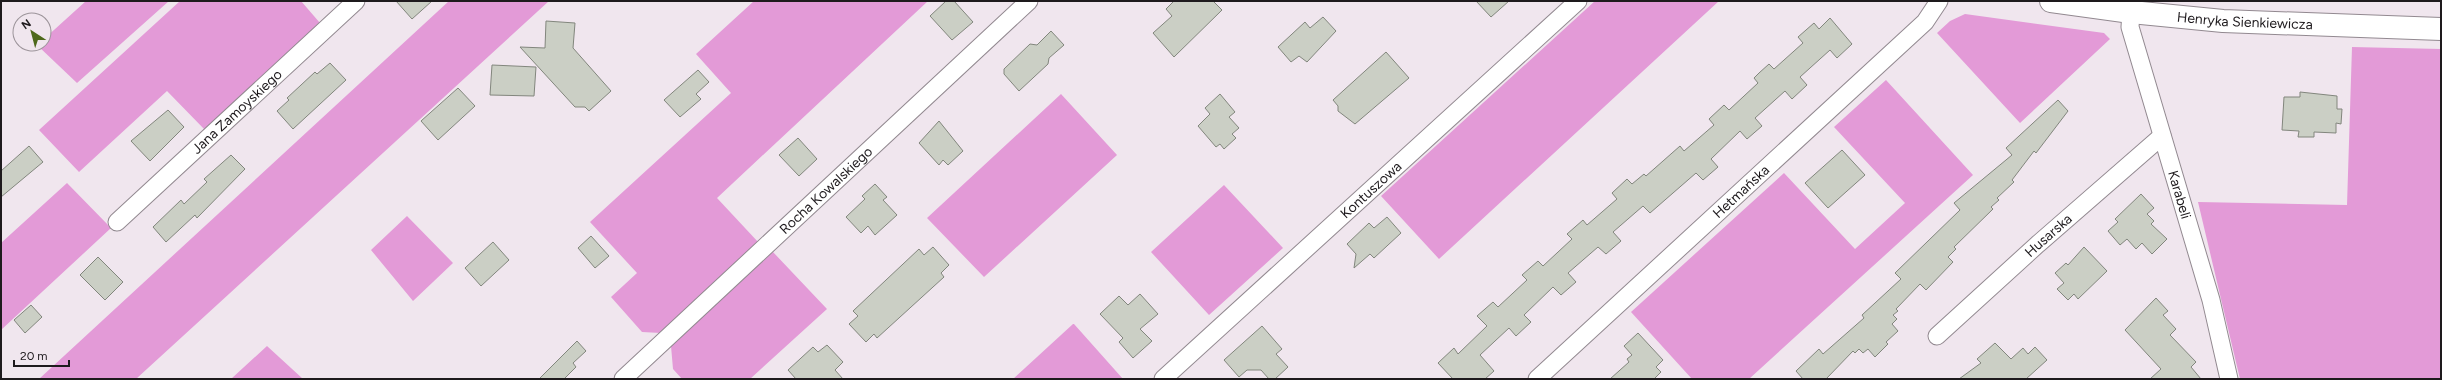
<svg xmlns="http://www.w3.org/2000/svg" width="2442" height="380" font-family="Figtree,sans-serif">
<rect width="100%" height="100%" fill="#f0e6ee"/>
<!-- green -->
<path fill="#e39ad7" d="M 86,1 L 169,1 L 77,83 L 37,45 L 44,44 L 44,39 Z
M 180,1 L 301,1 L 320,23 L 205,130 L 167,91 L 79,172 L 39,130 Z
M 449,1 L 549,1 L 136,379 L 39,379 Z
M 754,1 L 928,1 L 717,198 L 759,243 L 661,333 L 642,332 L 611,297 L 637,273 L 590,222 L 731,93 L 696,54 Z
M 1595,1 L 1719,1 L 1439,259 L 1381,196 Z
M 1965,14 L 2104,33 L 2110,39 L 2020,123 L 1937,33 L 1950,21 Z
M 2352,47 L 2441,49 L 2441,379 L 2240,379 L 2198,202 L 2347,205 Z
M 1886,80 L 1973,175 L 1749,379 L 1692,379 L 1631,312 L 1784,173 L 1855,249 L 1905,203 L 1834,127 Z
M 1061,94 L 1117,155 L 984,277 L 927,218 Z
M 67,183 L 111,228 L 1,330 L 1,243 Z
M 1224,185 L 1283,248 L 1209,315 L 1151,252 Z
M 407,216 L 453,263 L 413,301 L 371,250 Z
M 773,252 L 827,309 L 750,379 L 682,379 L 673,369 L 671,346 Z
M 1074,324 L 1123,379 L 1013,379 L 1073,324 Z
M 267,346 L 303,379 L 231,379 Z"/>
<!-- building -->
<path fill="#cbcfc5" stroke="#82867d" d="M 396,1 L 432,1 L 412,19 Z
M 946,1 L 954,1 L 973,22 L 952,40 L 930,16 Z
M 1174,1 L 1213,1 L 1222,10 L 1174,57 L 1153,33 L 1172,16 L 1166,9 Z
M 1476,1 L 1509,1 L 1491,17 Z
M 1323,17 L 1336,31 L 1307,62 L 1299,56 L 1291,62 L 1278,47 L 1305,22 L 1310,28 Z
M 1830,18 L 1852,44 L 1837,58 L 1830,50 L 1800,77 L 1807,85 L 1792,99 L 1785,91 L 1755,118 L 1762,126 L 1747,139 L 1740,131 L 1711,159 L 1718,167 L 1703,180 L 1696,173 L 1650,213 L 1643,206 L 1613,232 L 1621,241 L 1606,254 L 1598,247 L 1568,273 L 1576,282 L 1561,295 L 1553,287 L 1524,315 L 1531,322 L 1516,336 L 1509,328 L 1480,355 L 1494,371 L 1485,379 L 1453,379 L 1438,363 L 1454,348 L 1458,354 L 1487,326 L 1477,316 L 1493,302 L 1498,307 L 1527,280 L 1522,275 L 1538,261 L 1543,266 L 1572,239 L 1567,234 L 1583,220 L 1587,225 L 1617,199 L 1612,193 L 1627,179 L 1632,184 L 1644,174 L 1646,176 L 1680,146 L 1684,151 L 1714,125 L 1709,119 L 1724,105 L 1729,110 L 1758,83 L 1754,78 L 1759,73 L 1769,64 L 1774,69 L 1803,43 L 1798,37 L 1814,23 L 1819,29 Z
M 546,21 L 575,23 L 573,48 L 611,91 L 589,111 L 585,107 L 575,107 L 520,47 L 545,48 Z
M 1051,31 L 1064,45 L 1049,58 L 1048,64 L 1019,91 L 1004,74 L 1004,69 L 1030,44 L 1037,45 Z
M 1386,52 L 1409,78 L 1355,124 L 1338,111 L 1338,106 L 1333,100 Z
M 330,63 L 346,80 L 293,129 L 277,111 L 289,100 L 287,98 L 315,72 L 317,74 Z
M 492,65 L 536,67 L 534,96 L 490,95 Z
M 698,70 L 709,82 L 696,94 L 701,99 L 680,117 L 664,100 Z
M 458,88 L 475,106 L 438,140 L 421,121 Z
M 2300,92 L 2337,96 L 2337,109 L 2342,109 L 2341,124 L 2336,123 L 2336,133 L 2314,132 L 2314,137 L 2298,137 L 2299,131 L 2282,130 L 2284,97 L 2300,97 Z
M 1220,94 L 1235,112 L 1229,117 L 1239,128 L 1232,134 L 1236,138 L 1224,149 L 1220,144 L 1216,147 L 1198,126 L 1210,114 L 1205,108 Z
M 2058,100 L 2068,111 L 2036,153 L 2034,151 L 2012,180 L 2014,182 L 1997,198 L 1999,200 L 1991,207 L 1993,209 L 1954,247 L 1956,249 L 1948,257 L 1953,262 L 1926,290 L 1920,284 L 1896,309 L 1898,311 L 1893,315 L 1897,319 L 1892,324 L 1898,331 L 1886,342 L 1888,344 L 1875,357 L 1868,349 L 1863,353 L 1859,349 L 1855,353 L 1853,351 L 1826,379 L 1803,379 L 1796,371 L 1819,349 L 1823,354 L 1864,318 L 1862,315 L 1901,279 L 1895,273 L 1960,210 L 1954,203 L 2012,155 L 2006,148 Z
M 168,110 L 184,127 L 150,161 L 131,141 Z
M 939,121 L 963,151 L 948,165 L 943,160 L 939,165 L 919,143 Z
M 798,138 L 817,159 L 799,176 L 779,155 Z
M 29,146 L 43,162 L 1,197 L 1,171 Z
M 1842,150 L 1865,175 L 1828,208 L 1805,183 Z
M 231,155 L 245,169 L 197,218 L 195,215 L 166,242 L 153,227 L 181,200 L 184,204 L 207,182 L 204,179 Z
M 875,184 L 887,197 L 883,200 L 897,215 L 875,235 L 868,226 L 861,233 L 846,217 L 865,199 L 862,196 Z
M 2141,194 L 2154,208 L 2147,214 L 2154,221 L 2151,224 L 2167,239 L 2152,254 L 2142,243 L 2136,249 L 2127,239 L 2120,245 L 2108,231 L 2118,222 L 2115,219 Z
M 1387,217 L 1401,233 L 1374,258 L 1370,254 L 1354,268 L 1356,254 L 1347,244 L 1369,223 L 1374,228 Z
M 591,236 L 609,256 L 595,268 L 578,248 Z
M 493,242 L 509,260 L 481,286 L 465,268 Z
M 933,247 L 949,265 L 941,273 L 944,277 L 877,338 L 874,334 L 866,342 L 849,324 L 858,316 L 853,311 L 919,249 L 924,255 Z
M 2084,247 L 2107,271 L 2078,299 L 2074,294 L 2068,300 L 2057,289 L 2064,283 L 2055,273 L 2066,263 L 2068,265 Z
M 98,257 L 123,282 L 105,300 L 80,275 Z
M 1140,294 L 1158,314 L 1140,329 L 1152,341 L 1133,358 L 1119,342 L 1123,338 L 1100,314 L 1119,296 L 1128,305 Z
M 2156,298 L 2168,311 L 2163,315 L 2176,329 L 2170,335 L 2196,362 L 2191,367 L 2201,379 L 2150,379 L 2161,369 L 2125,330 Z
M 31,305 L 42,317 L 25,333 L 14,320 Z
M 1262,326 L 1282,349 L 1276,354 L 1288,367 L 1275,379 L 1269,379 L 1261,370 L 1247,370 L 1239,377 L 1224,360 Z
M 1638,333 L 1663,360 L 1656,367 L 1661,372 L 1654,379 L 1610,379 L 1629,362 L 1627,359 L 1632,355 L 1624,346 Z
M 577,341 L 586,351 L 573,363 L 576,367 L 564,379 L 539,379 Z
M 1995,343 L 2011,359 L 2023,348 L 2028,354 L 2035,347 L 2047,360 L 2026,379 L 1959,379 L 1981,363 L 1977,359 Z
M 827,345 L 843,362 L 835,370 L 843,379 L 796,379 L 788,370 L 813,347 L 818,352 Z"/>
<g fill="none" stroke-linecap="round" stroke-linejoin="round">
<defs>
<g id="minor">
<path id="s1" d="M 2131,12 L 2130,27 L 2211,300 L 2229,379"/>
<path id="s2" d="M 117,222 L 356,1"/>
<path id="s3" d="M 1937,336 L 2038,244 L 2162,136"/>
<path id="s4" d="M 623,379 L 1029,1"/>
<path id="s5" d="M 1163,379 L 1578,1"/>
<path id="s6" d="M 1537,379 L 1925,22 L 1939,1"/>
</g>
<g id="tertiary">
<path id="s7" d="M 2051,1 L 2131,12 L 2223,21 L 2441,29"/>
</g>
</defs>
<!-- minor casing -->
<use href="#minor" stroke="#928990" stroke-width="19"/>
<!-- tertiary casing -->
<use href="#tertiary" stroke="#928990" stroke-width="24"/>
<!-- minor -->
<use href="#minor" stroke="#fff" stroke-width="17"/>
<!-- tertiary -->
<use href="#tertiary" stroke="#fff" stroke-width="22"/>
</g>
<g text-anchor="middle" dominant-baseline="central" stroke-width="3" stroke-linejoin="round" paint-order="stroke">
<!-- street labels -->
<g font-size="14" fill="#1e1a1d" stroke="#f0e6ee">
<text stroke="none"><textPath href="#s7" startOffset="195">Henryka Sienkiewicza</textPath></text>
<text stroke="none"><textPath href="#s2" startOffset="163">Jana Zamoyskiego</textPath></text>
<text stroke="none"><textPath href="#s4" startOffset="277">Rocha Kowalskiego</textPath></text>
<text stroke="none"><textPath href="#s5" startOffset="281">Kontuszowa</textPath></text>
<text stroke="none"><textPath href="#s6" startOffset="277">Hetmańska</textPath></text>
<text stroke="none"><textPath href="#s1" startOffset="190">Karabeli</textPath></text>
<text stroke="none"><textPath href="#s3" startOffset="150">Husarska</textPath></text>
</g>
</g>
<!-- border -->
<rect width="2442" height="380" fill="none" stroke="#1e1a1d" stroke-width="4"/>
<!-- north arrow -->
<g transform="translate(32 32) rotate(324)"><circle r="19" fill="#f0e6ee" stroke="#9c949a"/>
<path d="M0-3L7 15L0 10L-7 15Z" fill="#4e691c"/>
<text y="-6" font-size="11" font-weight="bold" text-anchor="middle" fill="#1e1a1d">N</text>
</g>
<!-- scale -->
<path d="M14 360v6h55v-6" fill="none" stroke="#1e1a1d" stroke-width="2"/>
<text x="20" y="360" font-size="12" fill="#1e1a1d" stroke="#f0e6ee" stroke-width="3" paint-order="stroke">20 m</text>
</svg>
